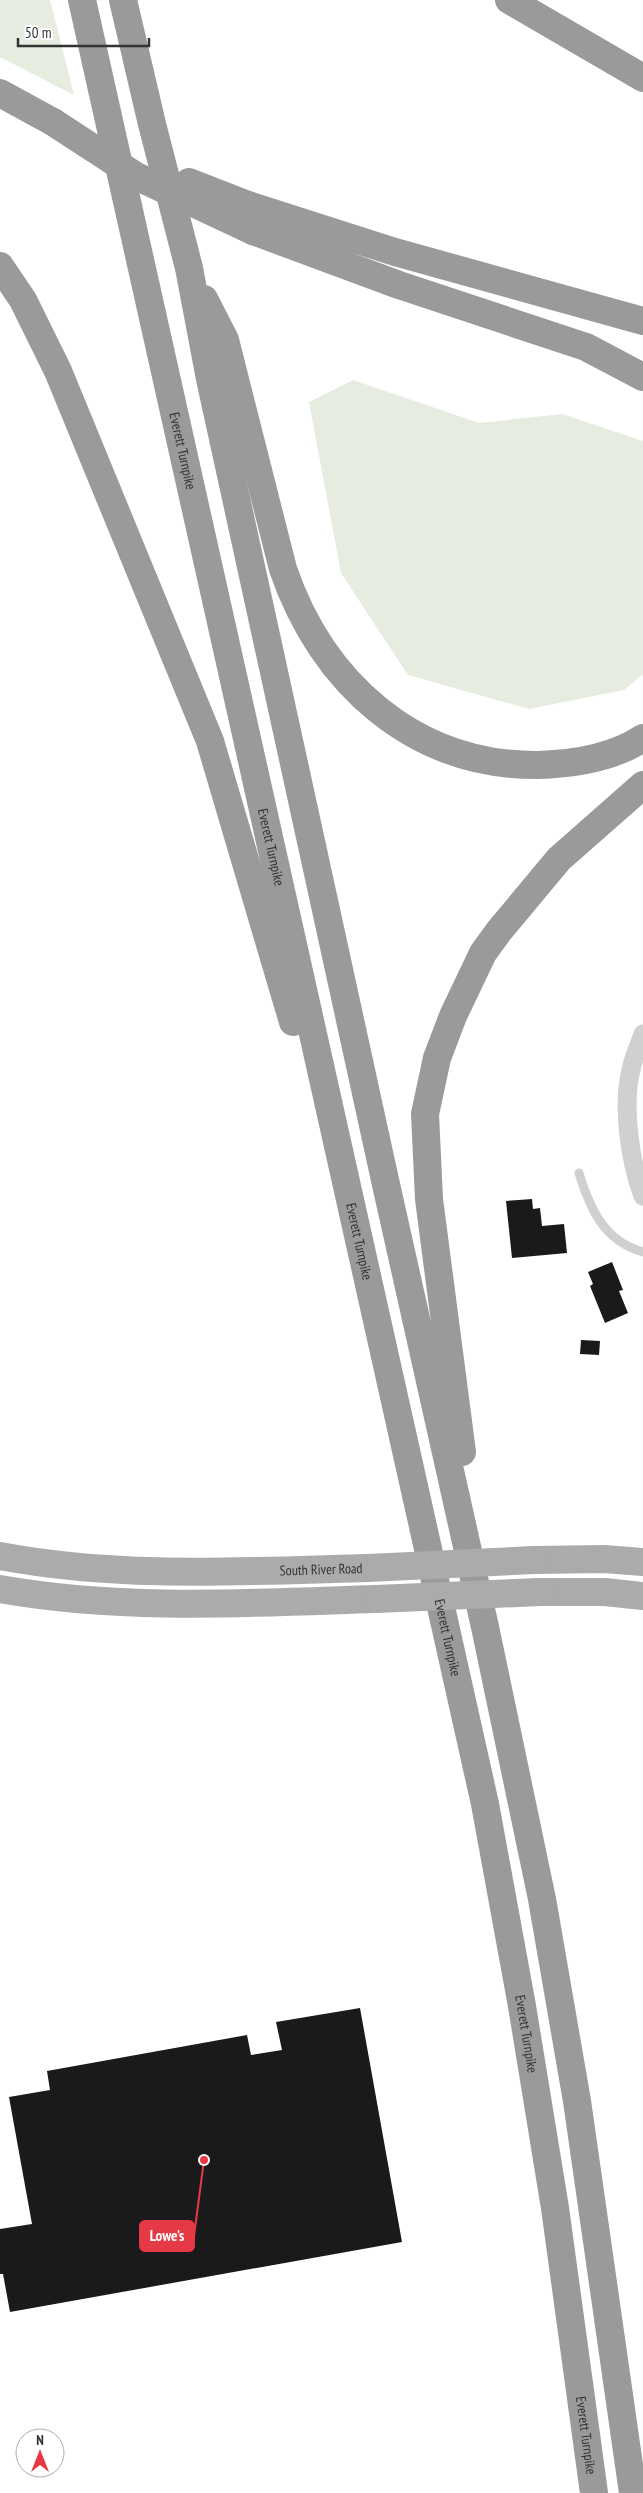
<svg xmlns="http://www.w3.org/2000/svg" width="643" height="2493" font-family="'PT Sans Narrow',sans-serif">
<rect width="100%" height="100%" fill="#fff"/>
<!-- green -->
<path fill="#e6ecdf" d="M 0,0 L 50,0 L 74,95 L 0,57 Z
M 353,380 L 479,423 L 562,414 L 643,441 L 643,674 L 624,690 L 529,709 L 408,675 L 341,573 L 309,402 Z"/>
<!-- building -->
<path fill="#1a1a1a" d="M 532,1199 L 533,1209 L 540,1208 L 542,1226 L 564,1224 L 567,1253 L 512,1258 L 506,1201 Z
M 612,1262 L 623,1290 L 619,1291 L 628,1313 L 605,1323 L 590,1286 L 593,1284 L 588,1272 Z
M 581,1340 L 600,1341 L 599,1355 L 580,1354 Z
M 360,2008 L 402,2242 L 10,2312 L 3,2274 L 0,2274 L 0,2229 L 32,2224 L 9,2097 L 50,2090 L 47,2071 L 247,2035 L 251,2055 L 282,2050 L 276,2022 Z"/>
<g fill="none" stroke-linecap="round" stroke-linejoin="round">
<!-- service -->
<path stroke="#d0d0d0" stroke-width="9" d="M 579,1173 C 590,1209 604,1241 643,1252"/>
<!-- minor -->
<path stroke="#d0d0d0" stroke-width="19" d="M 643,1034 C 639,1046 633,1058 631,1070 C 622,1106 630,1162 643,1196"/>
<!-- primary -->
<g stroke="#ababab" stroke-width="28">
<path id="s1" d="M 0,1556 C 121,1579 246,1571 368,1568"/>
<path d="M 534,1560 L 604,1559 L 643,1562"/>
<path d="M 0,1589 C 124,1611 251,1603 376,1599"/>
<path d="M 540,1592 L 605,1592 L 643,1596"/>
</g>
<!-- motorway -->
<g stroke="#9a9a9a" stroke-width="28">
<path id="s2" d="M 82,0 L 485,1804 L 522,2006 L 555,2208 L 594,2493"/>
<path d="M 123,0 L 152,124 L 189,268 L 210,379 L 385,1180 L 485,1627 L 542,1899 L 577,2101 L 633,2493"/>
<path d="M 509,0 L 643,78"/>
<path d="M 0,93 L 53,122"/>
<path d="M 248,205 L 395,252 L 643,321"/>
<path d="M 253,231 L 399,285 L 586,347 L 643,377"/>
<path d="M 0,266 L 23,300 L 58,371 L 210,741 L 293,1022"/>
<path d="M 204,299 L 225,340 L 283,569 C 322,683 414,766 538,765 C 573,764 613,758 643,738"/>
<path d="M 462,1452 L 429,1199 L 425,1114 L 437,1058 L 453,1016 L 483,953 L 499,931 L 559,859 L 643,785"/>
</g>
<!-- primary-bridge -->
<path stroke="#ababab" stroke-width="28" d="M 368,1568 L 534,1560
M 376,1599 L 540,1592"/>
<!-- motorway-bridge -->
<path stroke="#9a9a9a" stroke-width="28" d="M 53,122 L 136,176 L 253,231
M 189,182 L 248,205"/>
</g>
<g text-anchor="middle" dominant-baseline="central" stroke-width="5" stroke-linejoin="round" paint-order="stroke">
<!-- street labels -->
<g font-size="14" fill="#333" stroke="#fff">
<text stroke="none"><textPath href="#s2" startOffset="462">Everett Turnpike</textPath></text>
<text stroke="none"><textPath href="#s2" startOffset="868">Everett Turnpike</textPath></text>
<text stroke="none"><textPath href="#s2" startOffset="1272">Everett Turnpike</textPath></text>
<text stroke="none"><textPath href="#s1" startOffset="322">South River Road</textPath></text>
<text stroke="none"><textPath href="#s2" startOffset="1678">Everett Turnpike</textPath></text>
<text stroke="none"><textPath href="#s2" startOffset="2082">Everett Turnpike</textPath></text>
<text stroke="none"><textPath href="#s2" startOffset="2488">Everett Turnpike</textPath></text>
</g>
</g>
<!-- callouts -->
<path fill="none" stroke="#e63946" stroke-width="2" d="M204 2160L194 2236"/>
<circle fill="#e63946" stroke="#fff" stroke-width="2" cx="204" cy="2160" r="5"/>
<rect fill="#e63946" stroke="#e63946" stroke-width="2" x="140" y="2221" width="54" height="30" rx="5"/>
<g font-size="15" text-anchor="middle" font-weight="bold" fill="#fff">
<text x="167" y="2241">Lowe's</text>
</g>
<!-- north arrow -->
<g transform="translate(40 2453)"><circle r="24" fill="#ffffff" stroke="#adadad"/>
<path d="M0-4L9 19L0 12L-9 19Z" fill="#e63946"/>
<text y="-8" font-size="14" font-weight="bold" text-anchor="middle" fill="#333333">N</text>
</g>
<!-- scale -->
<path d="M18 38v8h131v-8" fill="none" stroke="#333333" stroke-width="2.5"/>
<text x="25" y="38" font-size="15" fill="#333333" stroke="#ffffff" stroke-width="4" paint-order="stroke">50 m</text>
</svg>
